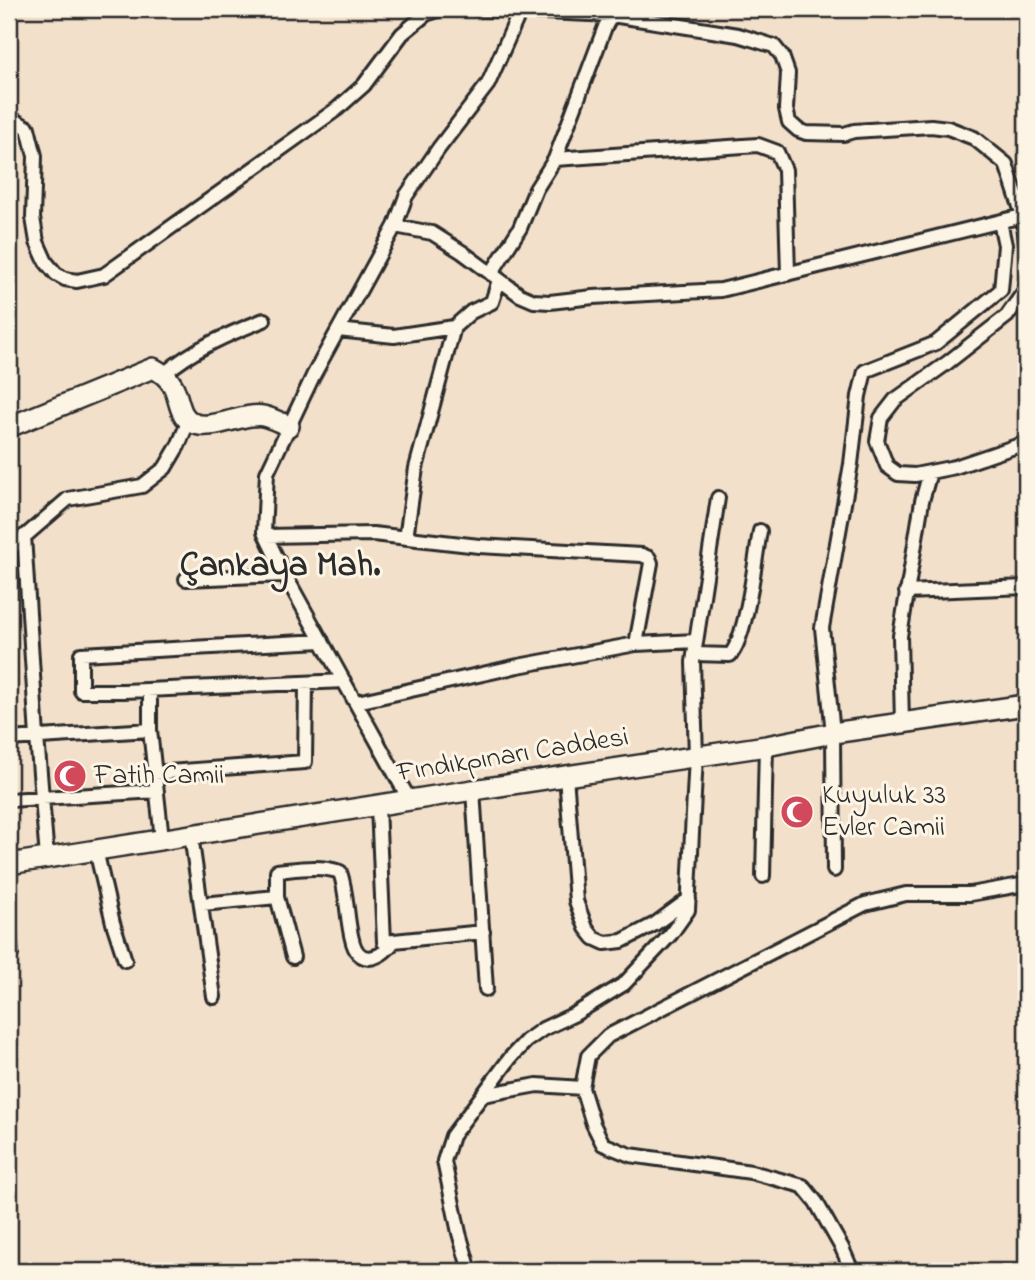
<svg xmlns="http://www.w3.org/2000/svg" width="1035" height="1280" font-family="'Indie Flower',sans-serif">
<rect width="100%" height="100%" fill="#f3e0cb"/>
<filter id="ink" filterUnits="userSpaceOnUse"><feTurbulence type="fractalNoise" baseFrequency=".0143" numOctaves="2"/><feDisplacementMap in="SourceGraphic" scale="14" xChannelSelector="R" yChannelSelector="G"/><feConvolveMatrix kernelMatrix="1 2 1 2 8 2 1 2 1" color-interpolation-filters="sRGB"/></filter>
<g filter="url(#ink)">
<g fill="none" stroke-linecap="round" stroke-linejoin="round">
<defs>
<path id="street" d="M 476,9 L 612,15 L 738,35 L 774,46 L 782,56 L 788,73 L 786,109 L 789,122 L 798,130 L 806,133 L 844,134 L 854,131 L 931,126 L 948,128 L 974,138 L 1006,164 L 1023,216 L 1026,242
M 9,117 L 28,128 L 35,156 L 33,218 L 37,242 L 46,262 L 56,274 L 65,279 L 77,281 L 104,275 L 337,109 L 364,85 L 402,34 L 426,14 L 442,9
M 555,159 L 758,145 L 777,152 L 785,170 L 788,274
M 395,226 L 432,233 L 462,252 L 520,295 L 534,301 L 550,302 L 593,297 L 721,290 L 1026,215
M 491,274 L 520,228 L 536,189 L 555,159 L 605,27 L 615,9
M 1026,289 L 1007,316 L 947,363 L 895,400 L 881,418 L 877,441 L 887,466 L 898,474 L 915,475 L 955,467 L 1020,445 L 1026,444
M 338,330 L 394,336 L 454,327 L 471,312 L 492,302 L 499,280
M 164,374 C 193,349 228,334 264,320
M 24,536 L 37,737 L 47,858
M 266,536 L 373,534 L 479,546 L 642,555 L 649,558 L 651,563 L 636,644
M 406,538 L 416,468 L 454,327
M 9,550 L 68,499 L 142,486 L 165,468 L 178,446 L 189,420
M 186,579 L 285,575
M 906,592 L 1026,587
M 322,641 L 81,654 L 81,691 L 124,691 L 344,681
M 694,654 L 730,655 C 747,637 755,559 760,531
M 150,690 L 150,730 L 162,839
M 357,702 L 518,666 L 636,644 L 696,641
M 902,724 L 900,636 L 922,501 L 930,472
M 9,739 L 150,730
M 155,773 L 305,762 L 306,683
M 566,776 L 576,901 L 586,928 L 594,938 L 605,943 L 622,941 L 655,924 L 689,899
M 473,790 L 486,989
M 9,800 L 157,791
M 410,801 L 285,575 L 264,532 L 267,473 L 313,376 L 395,226 L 406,196 L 439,148 L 488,84 L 521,9
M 378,806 L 384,942 L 483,932
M 191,835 L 214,997
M 96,850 L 113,923 L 125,960
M 834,870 L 833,733 L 822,628 L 851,464 L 859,396 L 865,371 L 936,343 L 1001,290 L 1005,245 L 1000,222
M 763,876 L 766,746
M 202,904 L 277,897
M 9,929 L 11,954 L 9,958
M 293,957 L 277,897 L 277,871 C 298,869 320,865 340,872 C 348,895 346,920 353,943 C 361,969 384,956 394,941
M 483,1095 L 537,1085 L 582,1088
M 470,1271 L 459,1233 L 444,1161 L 452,1136 L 511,1057 L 526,1041 L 543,1029 L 575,1014 L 624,984 L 671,934 L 688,910 L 696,756 L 693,662 L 718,498
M 852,1271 L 842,1248 L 816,1202 L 803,1186 L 751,1172 L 630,1155 L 603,1144 L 593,1124 L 582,1088 L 588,1056 L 608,1036 L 865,904 L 906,894 L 970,894 L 1026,884"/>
<path id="secondary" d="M 9,427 L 153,368 C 162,373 168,377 173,386 C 180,399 178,416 193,423 C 211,432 244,412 263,416 C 272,418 281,423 289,426
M 9,864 L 473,790 L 766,746 L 833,733 L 1026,705"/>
</defs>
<!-- street casing -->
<use href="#street" stroke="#2b2b2b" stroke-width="18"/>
<!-- secondary casing -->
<use href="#secondary" stroke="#2b2b2b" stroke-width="24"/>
<!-- street -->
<use href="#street" stroke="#fcf5e5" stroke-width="12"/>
<!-- secondary -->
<use href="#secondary" stroke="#fcf5e5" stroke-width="19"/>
</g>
</g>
<!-- icons -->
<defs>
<symbol id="mosque-disc" viewBox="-11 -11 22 22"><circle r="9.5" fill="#d1495b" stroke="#fcf5e5"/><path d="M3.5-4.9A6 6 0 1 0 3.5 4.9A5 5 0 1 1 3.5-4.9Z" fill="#fff"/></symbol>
</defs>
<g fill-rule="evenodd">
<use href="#mosque-disc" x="51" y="757" width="38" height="38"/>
<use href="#mosque-disc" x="778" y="793" width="38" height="38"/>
</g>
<g text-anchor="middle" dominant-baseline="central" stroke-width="6" stroke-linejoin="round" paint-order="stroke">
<!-- street labels -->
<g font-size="28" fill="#2b2b2b" stroke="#fcf5e5">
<text transform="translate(513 756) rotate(-9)">Fındıkpınarı Caddesi</text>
</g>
<!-- poi labels -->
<g font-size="28" fill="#2b2b2b" stroke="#fcf5e5" text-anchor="start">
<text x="94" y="776">Fatih Camii</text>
<text x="822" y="796">Kuyuluk 33<tspan x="822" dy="32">Evler Camii</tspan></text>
</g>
<!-- district labels -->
<g font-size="35" font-weight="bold" fill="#2b2b2b" stroke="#fcf5e5">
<text x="280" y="566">Çankaya Mah.</text>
</g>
</g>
<!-- margin -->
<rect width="1035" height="1280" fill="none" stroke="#fcf5e5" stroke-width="35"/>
<rect x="18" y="18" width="1000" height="1245" fill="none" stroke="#2b2b2b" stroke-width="2.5" filter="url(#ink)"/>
</svg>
